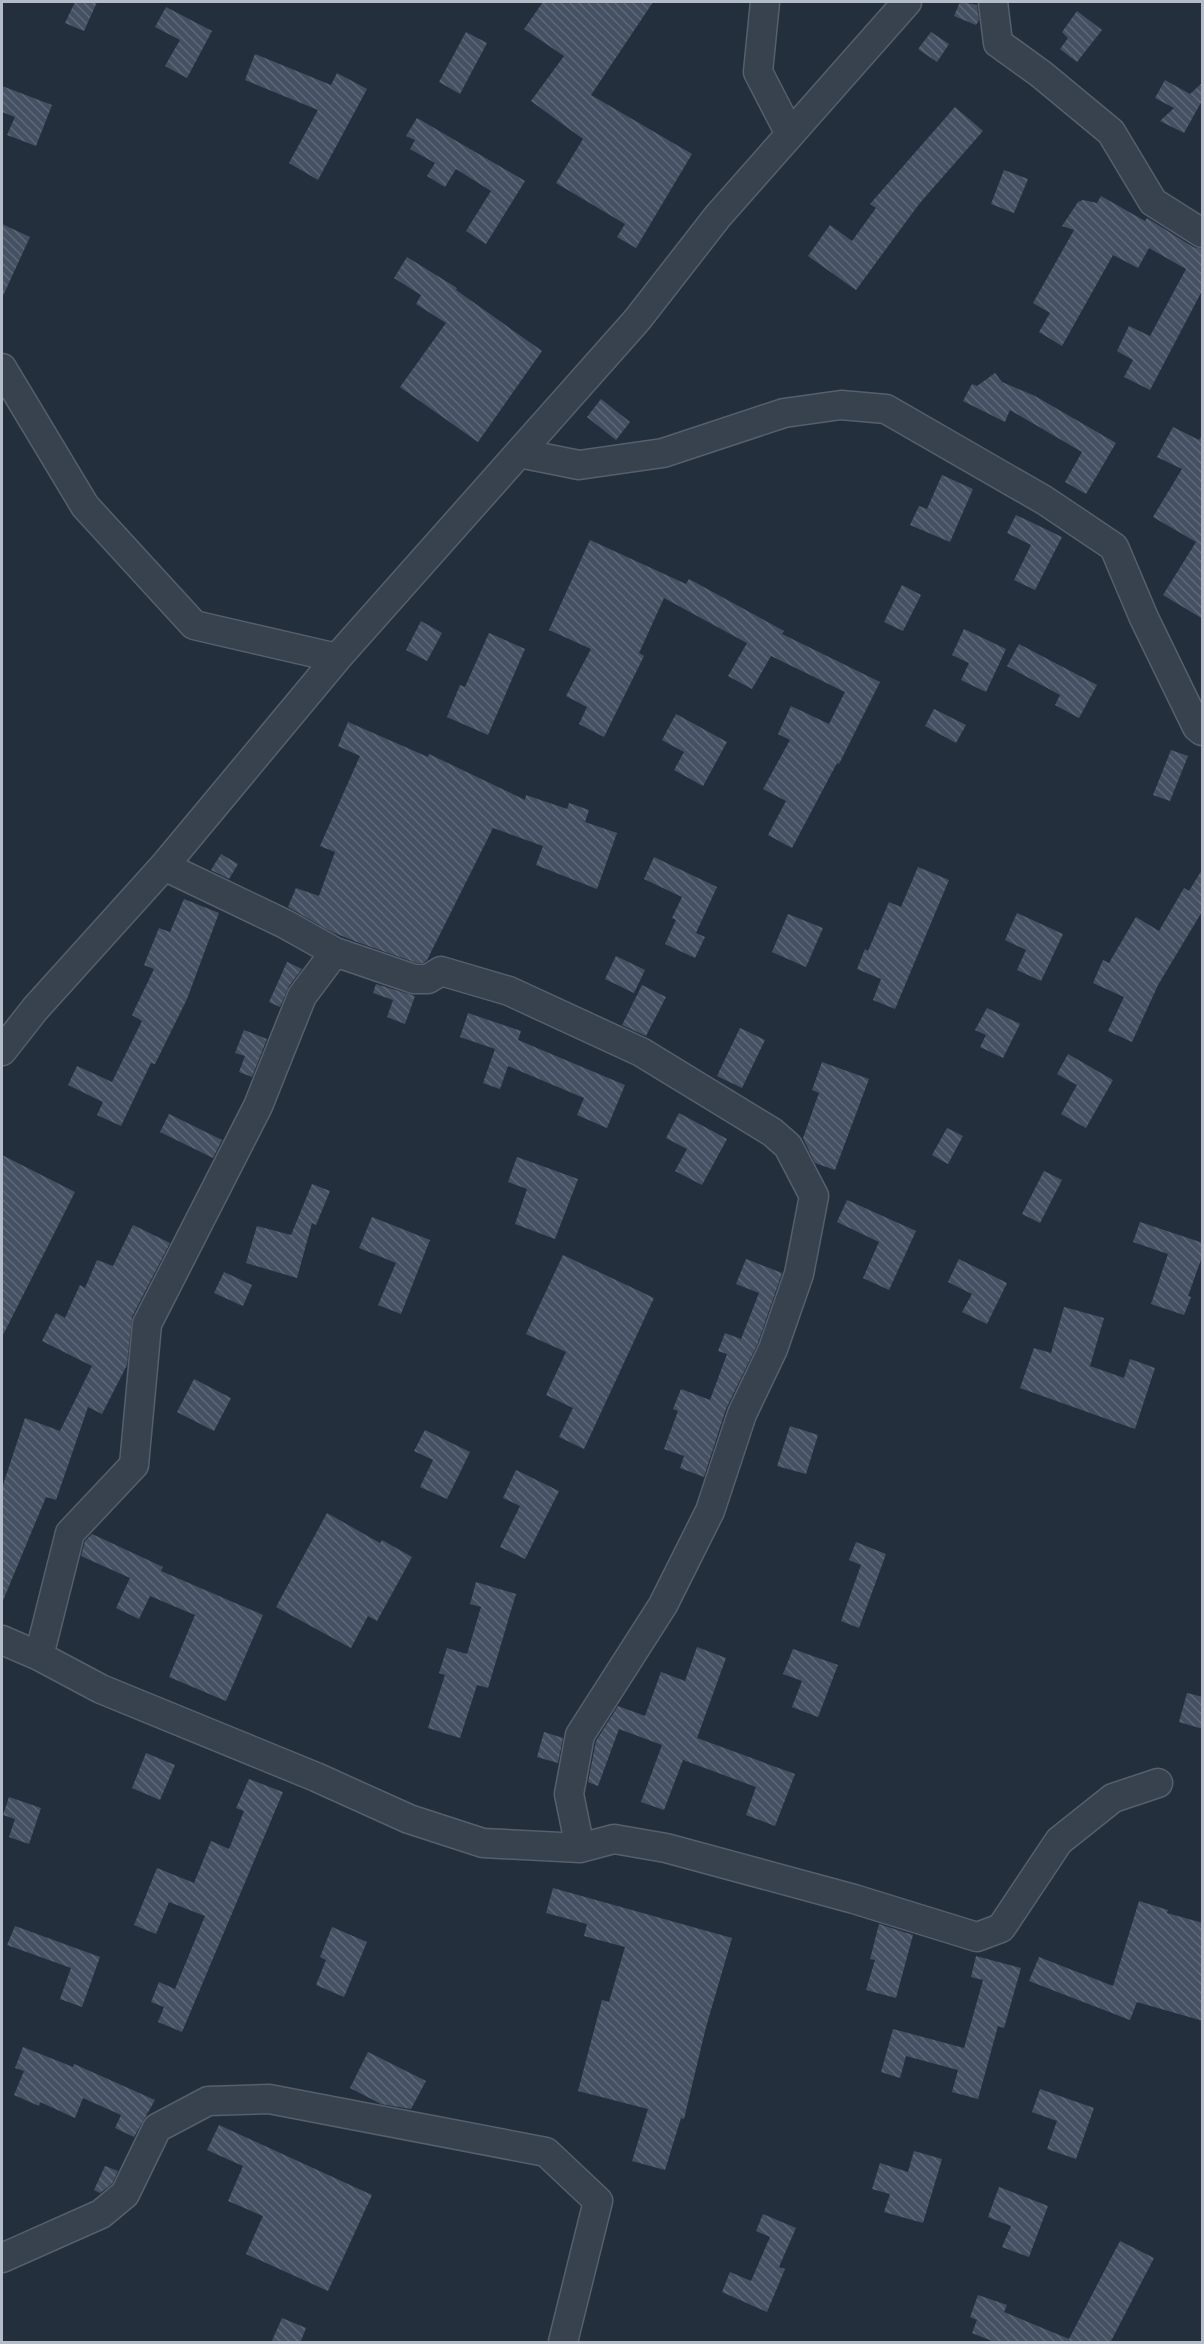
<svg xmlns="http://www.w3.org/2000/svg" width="1204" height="2344" font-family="Jost,sans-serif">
<defs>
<pattern id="building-back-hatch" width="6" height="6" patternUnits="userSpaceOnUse" patternTransform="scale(1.5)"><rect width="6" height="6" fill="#455162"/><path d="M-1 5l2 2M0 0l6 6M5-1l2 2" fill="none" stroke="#5d6877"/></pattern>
</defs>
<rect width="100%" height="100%" fill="#242f3e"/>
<!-- building -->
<path fill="url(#building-back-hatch)" d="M 75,2 L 97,2 L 84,31 L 65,23 Z
M 543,2 L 653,2 L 591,95 L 692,154 L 636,248 L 617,237 L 625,224 L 556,183 L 583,139 L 531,101 L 564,56 L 524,29 Z
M 960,2 L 977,5 L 979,20 L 976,25 L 954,16 Z
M 166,7 L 212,31 L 187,78 L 165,66 L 180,40 L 155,27 Z
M 1077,11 L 1102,30 L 1077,62 L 1060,49 L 1068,38 L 1062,32 Z
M 466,32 L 487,43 L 460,94 L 439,82 Z
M 931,32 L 949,44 L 937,62 L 918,49 Z
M 255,54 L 331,85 L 337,73 L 367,89 L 318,180 L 289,163 L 318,110 L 245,80 Z
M 1165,80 L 1190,94 L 1203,82 L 1203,99 L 1184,133 L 1160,121 L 1174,108 L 1155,98 Z
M 2,86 L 52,105 L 36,146 L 7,135 L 15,117 L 2,112 Z
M 955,107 L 983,131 L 919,204 L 856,290 L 808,256 L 830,225 L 852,241 L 876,208 L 870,204 Z
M 417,118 L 525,181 L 486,244 L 466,231 L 491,191 L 456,169 L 445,187 L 427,176 L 435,163 L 410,149 L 415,140 L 406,136 Z
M 1004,170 L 1028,179 L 1014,213 L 991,204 Z
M 1101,196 L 1145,221 L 1147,218 L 1193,247 L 1203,249 L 1203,289 L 1150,390 L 1124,377 L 1133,360 L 1117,351 L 1129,326 L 1150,336 L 1186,269 L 1149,248 L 1138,268 L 1113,255 L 1062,346 L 1039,332 L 1050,313 L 1033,303 L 1074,230 L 1062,226 L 1078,202 L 1083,200 L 1097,203 Z
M 2,224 L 30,237 L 2,298 Z
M 407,257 L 457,288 L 456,290 L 542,351 L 478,442 L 400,387 L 446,323 L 416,304 L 421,295 L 394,278 Z
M 995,373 L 1002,382 L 1035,396 L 1116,443 L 1086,494 L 1065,482 L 1082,452 L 1010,410 L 1005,422 L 963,401 L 972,384 L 977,386 Z
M 601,399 L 630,422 L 616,440 L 587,417 Z
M 1173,427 L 1199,440 L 1203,434 L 1203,619 L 1163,595 L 1196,542 L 1153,517 L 1182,469 L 1157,457 Z
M 942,475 L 973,489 L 950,542 L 910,525 L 919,506 L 927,509 Z
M 1016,515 L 1062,537 L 1035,590 L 1014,580 L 1031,545 L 1007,533 Z
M 590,540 L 686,584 L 689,579 L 784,631 L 782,634 L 880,682 L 839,764 L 837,763 L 792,848 L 768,835 L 786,801 L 763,789 L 790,740 L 778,734 L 791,706 L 829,724 L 845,692 L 771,656 L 752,689 L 728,676 L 747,643 L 664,598 L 639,653 L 644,656 L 604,737 L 579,724 L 587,707 L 566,696 L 591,649 L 549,630 Z
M 902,585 L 921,595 L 903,631 L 884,622 Z
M 421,621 L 442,633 L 427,661 L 406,650 Z
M 964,629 L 1006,649 L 986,692 L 961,680 L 969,663 L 952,655 Z
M 489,633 L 525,649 L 488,735 L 447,717 L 460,685 L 465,687 Z
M 1019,644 L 1097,685 L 1079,718 L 1055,705 L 1060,695 L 1007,666 Z
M 934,709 L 966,725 L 956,743 L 925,726 Z
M 676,714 L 727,742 L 703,786 L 674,770 L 684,752 L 662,740 Z
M 348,722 L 428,757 L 429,754 L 525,800 L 526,795 L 567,809 L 569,803 L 589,810 L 585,822 L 617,833 L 597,889 L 536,865 L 543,846 L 493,828 L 427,960 L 423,963 L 417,963 L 357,942 L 332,932 L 288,907 L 296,888 L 319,896 L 335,852 L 320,846 L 360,756 L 338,746 Z
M 1171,750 L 1188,756 L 1170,801 L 1153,795 Z
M 221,854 L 238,864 L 229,879 L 211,870 Z
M 654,857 L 717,887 L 696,933 L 705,937 L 695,958 L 665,944 L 676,920 L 672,918 L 682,897 L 644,879 Z
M 918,867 L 949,880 L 895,1009 L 873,1000 L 881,979 L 857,969 L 865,949 L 868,951 L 889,902 L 901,907 Z
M 1203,868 L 1203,910 L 1158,985 L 1132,1042 L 1108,1031 L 1124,997 L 1093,983 L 1103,960 L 1109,963 L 1136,917 L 1159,931 L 1184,888 L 1189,891 Z
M 184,899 L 219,913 L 187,999 L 155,1064 L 151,1063 L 121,1126 L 97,1115 L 103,1102 L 68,1085 L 77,1066 L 112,1082 L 142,1021 L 132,1015 L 154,969 L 144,965 L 159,928 L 170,932 Z
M 1017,913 L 1063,934 L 1041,981 L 1017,970 L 1026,950 L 1005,940 Z
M 788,914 L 823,928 L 806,967 L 772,952 Z
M 616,956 L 645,970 L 634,993 L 605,979 Z
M 287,962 L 302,969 L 289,986 L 280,1007 L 269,1002 Z
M 376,984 L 415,996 L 405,1024 L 387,1017 L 393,1000 L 373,993 Z
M 642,985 L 666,997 L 646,1036 L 622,1025 Z
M 987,1008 L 1020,1024 L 1003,1058 L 980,1047 L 986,1035 L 975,1030 Z
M 468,1013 L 521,1031 L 518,1040 L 625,1085 L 607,1128 L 577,1115 L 584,1098 L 508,1066 L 500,1089 L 483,1083 L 495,1049 L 460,1037 Z
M 740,1028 L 765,1040 L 742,1088 L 717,1076 Z
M 244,1030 L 267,1039 L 252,1077 L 239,1072 L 245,1056 L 235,1053 Z
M 1068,1054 L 1113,1080 L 1086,1128 L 1061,1114 L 1077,1085 L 1057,1074 Z
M 822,1062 L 869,1079 L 835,1170 L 815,1163 L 803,1138 L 819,1093 L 812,1090 Z
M 679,1113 L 727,1139 L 702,1185 L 675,1171 L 687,1149 L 666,1138 Z
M 169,1114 L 222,1140 L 213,1158 L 160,1132 Z
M 947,1128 L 963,1136 L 948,1164 L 932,1155 Z
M 2,1155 L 75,1192 L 2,1337 Z
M 517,1157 L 578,1179 L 555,1239 L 515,1224 L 527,1189 L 508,1182 Z
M 1044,1171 L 1062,1180 L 1040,1223 L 1022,1214 Z
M 312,1184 L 330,1191 L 316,1225 L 312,1223 L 297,1278 L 246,1263 L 257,1226 L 291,1235 Z
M 847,1200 L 916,1231 L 889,1290 L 863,1278 L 879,1242 L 837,1222 Z
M 372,1217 L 430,1240 L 401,1314 L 378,1305 L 396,1263 L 359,1248 Z
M 1140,1222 L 1203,1243 L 1203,1254 L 1188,1296 L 1191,1297 L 1184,1315 L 1151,1304 L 1168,1254 L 1133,1242 Z
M 133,1225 L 170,1243 L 132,1317 L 127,1365 L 102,1414 L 88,1407 L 56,1500 L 46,1497 L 2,1603 L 2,1488 L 25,1418 L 60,1431 L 92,1366 L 42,1341 L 56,1313 L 65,1318 L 80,1285 L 85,1288 L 97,1260 L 113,1266 Z
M 563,1255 L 654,1298 L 584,1449 L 559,1437 L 573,1408 L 546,1395 L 566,1352 L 526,1334 Z
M 746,1259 L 782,1273 L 758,1343 L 726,1409 L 704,1477 L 680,1468 L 684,1456 L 664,1449 L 678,1411 L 673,1409 L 681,1389 L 710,1400 L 727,1354 L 718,1351 L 725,1333 L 741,1339 L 759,1293 L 736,1284 Z
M 959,1259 L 1007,1283 L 987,1324 L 962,1312 L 972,1294 L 948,1282 Z
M 224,1272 L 252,1285 L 243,1306 L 214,1293 Z
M 1064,1307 L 1104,1318 L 1090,1366 L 1124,1378 L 1130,1359 L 1155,1368 L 1135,1429 L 1020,1388 L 1034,1348 L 1051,1353 Z
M 194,1379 L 231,1398 L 214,1431 L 177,1412 Z
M 790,1426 L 818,1435 L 806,1474 L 777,1466 Z
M 425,1430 L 470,1452 L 447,1499 L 420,1487 L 433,1460 L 414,1451 Z
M 516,1470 L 559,1491 L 525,1559 L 500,1547 L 520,1506 L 503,1498 Z
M 327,1513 L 380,1543 L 382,1540 L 412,1557 L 377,1621 L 368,1616 L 351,1648 L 276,1607 Z
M 92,1534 L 163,1567 L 161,1571 L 263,1615 L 226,1701 L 169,1677 L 195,1615 L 150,1596 L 139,1619 L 116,1608 L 130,1578 L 81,1556 L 85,1541 Z
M 856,1542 L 886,1554 L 859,1628 L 841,1621 L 861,1565 L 849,1560 Z
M 476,1582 L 516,1594 L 488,1688 L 477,1685 L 460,1738 L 428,1728 L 445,1675 L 439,1673 L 447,1648 L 467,1654 L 481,1607 L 470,1604 Z
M 697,1647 L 726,1658 L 697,1738 L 795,1774 L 775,1826 L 746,1815 L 756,1787 L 683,1760 L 664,1810 L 641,1802 L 662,1745 L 619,1729 L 598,1786 L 588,1782 L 596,1741 L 618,1706 L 645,1716 L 661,1672 L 685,1681 Z
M 793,1649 L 838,1665 L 818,1717 L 792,1707 L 802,1681 L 783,1674 Z
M 1187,1693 L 1203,1697 L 1203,1729 L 1179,1722 Z
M 544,1732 L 563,1738 L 558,1763 L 537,1757 Z
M 146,1753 L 175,1765 L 160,1800 L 132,1788 Z
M 249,1779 L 283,1792 L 182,2032 L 158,2022 L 164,2007 L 151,2002 L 159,1982 L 175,1989 L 205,1916 L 169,1902 L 156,1934 L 134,1925 L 157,1868 L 194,1883 L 211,1841 L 229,1849 L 244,1811 L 236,1808 Z
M 9,1797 L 41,1808 L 29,1844 L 9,1837 L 15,1819 L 3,1815 Z
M 553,1888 L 732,1938 L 706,2027 L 684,2119 L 681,2118 L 665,2170 L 632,2161 L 648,2109 L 578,2091 L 602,2000 L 609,2002 L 625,1947 L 584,1936 L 587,1924 L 546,1913 Z
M 1139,1901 L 1168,1910 L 1167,1913 L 1203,1923 L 1203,2021 L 1137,2002 L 1130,2020 L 1029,1981 L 1039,1957 L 1113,1986 Z
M 879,1924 L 913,1935 L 896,1998 L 866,1990 L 875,1960 L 870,1959 Z
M 15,1926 L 100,1957 L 82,2007 L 60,1999 L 71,1968 L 7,1945 Z
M 332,1927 L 367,1942 L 344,1997 L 316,1985 L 326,1960 L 320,1957 Z
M 976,1956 L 1021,1968 L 1004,2028 L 998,2026 L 978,2099 L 952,2092 L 958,2070 L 906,2056 L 900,2078 L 881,2072 L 893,2029 L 964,2048 L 983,1980 L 971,1977 Z
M 23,2047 L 73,2067 L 74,2064 L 155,2100 L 134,2137 L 115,2128 L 121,2115 L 83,2098 L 75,2118 L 40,2102 L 39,2106 L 14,2095 L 24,2071 L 15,2068 Z
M 368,2052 L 426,2081 L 411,2109 L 381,2104 L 350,2088 Z
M 1040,2089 L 1094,2108 L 1076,2159 L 1047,2149 L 1057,2121 L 1032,2112 Z
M 219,2125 L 372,2195 L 328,2291 L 246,2254 L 263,2216 L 228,2201 L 243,2166 L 207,2150 Z
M 914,2151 L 942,2159 L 923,2223 L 884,2212 L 890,2194 L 872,2189 L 880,2163 L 908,2172 Z
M 105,2166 L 118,2171 L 112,2184 L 100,2193 L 94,2190 Z
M 999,2187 L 1048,2206 L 1029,2257 L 1002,2247 L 1011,2226 L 988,2217 Z
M 763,2214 L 796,2228 L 779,2267 L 785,2269 L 767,2312 L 722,2292 L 730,2272 L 751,2281 L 770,2237 L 756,2231 Z
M 1120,2241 L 1154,2258 L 1110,2343 L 997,2343 L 972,2333 L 977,2320 L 970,2317 L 978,2295 L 1007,2305 L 1004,2312 L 1069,2339 Z
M 282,2318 L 306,2328 L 300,2343 L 271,2343 Z"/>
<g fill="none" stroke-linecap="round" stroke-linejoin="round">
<defs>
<path id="street" d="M 765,2 L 758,72 L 790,134
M 993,2 L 998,43 L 1041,74 L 1111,132 L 1153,202 L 1202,233
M 2,368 L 85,506 L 194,625 L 337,658
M 519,453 L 579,465 L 663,453 L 784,413 L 841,405 L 886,409 L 1044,500 L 1114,547 L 1144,618 L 1197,727 L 1202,731
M 164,866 L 285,924 L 335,952 L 414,979 L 428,979 L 441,971 L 509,991 L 641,1052 L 772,1132 L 788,1146 L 814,1196 L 799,1274 L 773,1349 L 742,1414 L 710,1511 L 663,1605 L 580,1735 L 569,1794 L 580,1848
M 2,1051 L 35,1009 L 164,866 L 337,658 L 637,320 L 718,216 L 907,2
M 2,1640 L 39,1656 L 101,1689 L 316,1777 L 409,1819 L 483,1843 L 580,1848 L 614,1839 L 666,1848 L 854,1899 L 977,1937 L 1001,1928 L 1059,1841 L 1113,1798 L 1158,1783
M 39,1656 L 70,1533 L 134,1465 L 147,1324 L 258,1106 L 302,996 L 335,952
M 2,2258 L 101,2214 L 125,2194 L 157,2128 L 208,2101 L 269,2099 L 546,2152 L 598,2201 L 563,2342"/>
</defs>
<!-- street casing -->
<use href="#street" stroke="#565f6c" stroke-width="31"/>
<!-- street -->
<use href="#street" stroke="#38414e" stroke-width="28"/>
</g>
<!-- border -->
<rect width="1204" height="2344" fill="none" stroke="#b4bcc9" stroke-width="6"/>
</svg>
